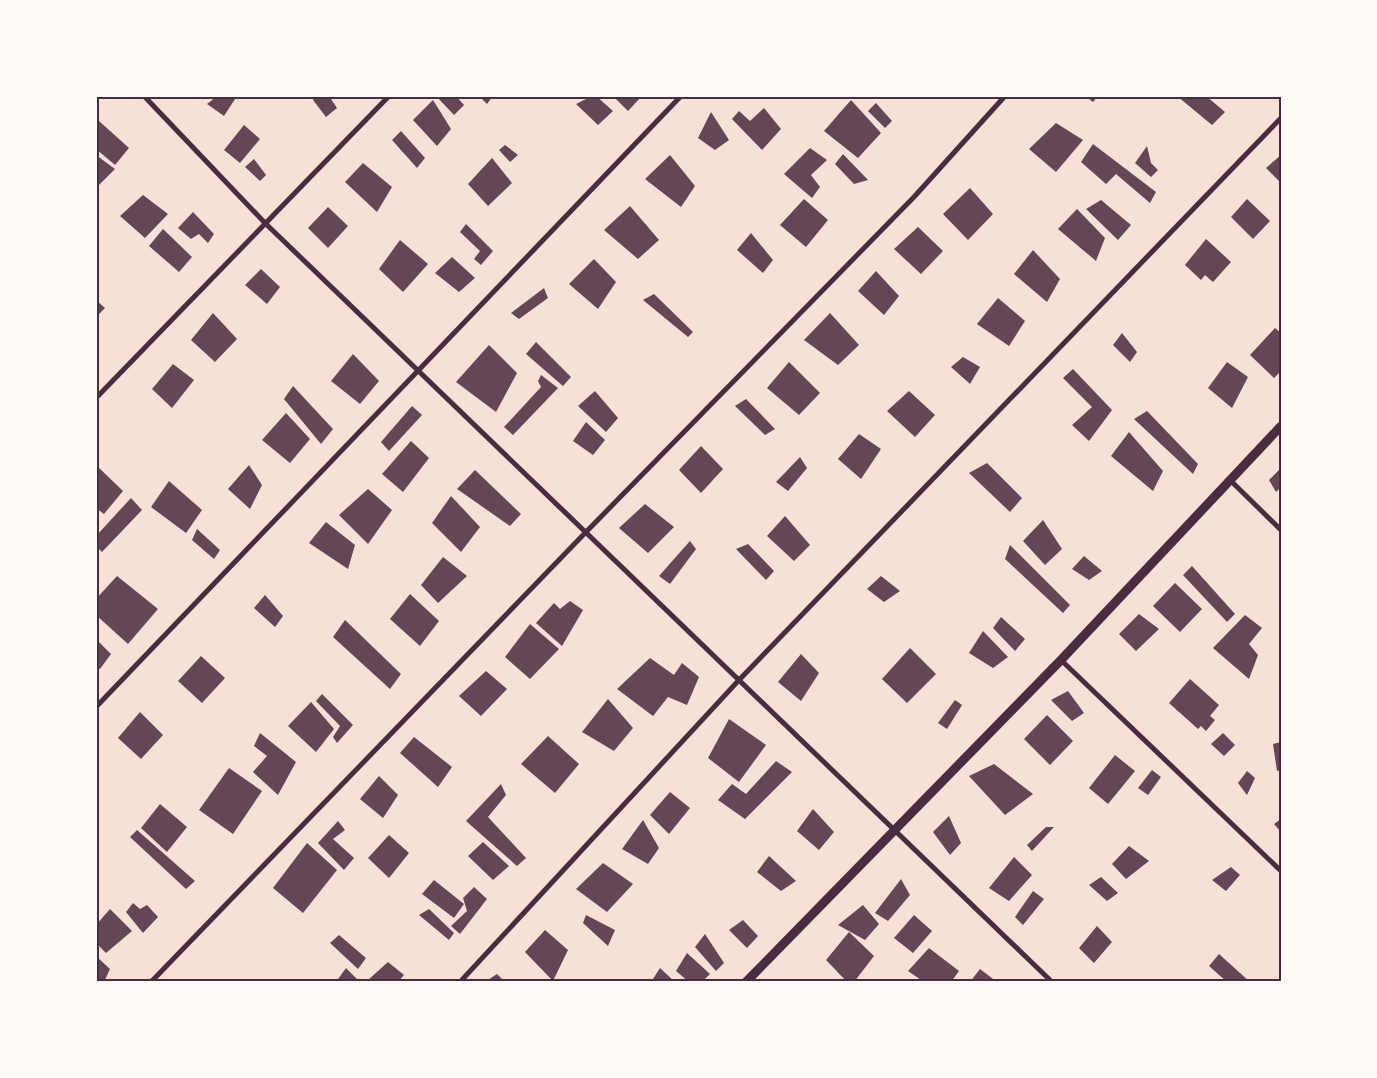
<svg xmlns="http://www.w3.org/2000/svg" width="1377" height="1078" font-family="Helvetica,sans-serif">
<rect width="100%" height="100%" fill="#f7e1d7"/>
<!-- building -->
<path fill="#644757" d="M 217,96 L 237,96 L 224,116 L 207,104 Z
M 315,96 L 329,96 L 337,108 L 326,117 L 313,100 Z
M 436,96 L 456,96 L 464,105 L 454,115 Z
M 479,96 L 493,96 L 487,104 Z
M 592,96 L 596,96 L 613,111 L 598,125 L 576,104 Z
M 613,96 L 642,96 L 628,111 Z
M 1085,96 L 1098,96 L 1093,102 Z
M 1177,96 L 1206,96 L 1225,112 L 1212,125 Z
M 433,100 L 451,129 L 437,146 L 413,120 Z
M 851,100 L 881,133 L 858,158 L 824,131 Z
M 876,103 L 892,121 L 885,128 L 868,111 Z
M 764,108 L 781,129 L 762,150 L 732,119 L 739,111 L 750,121 Z
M 711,112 L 729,140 L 715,150 L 698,138 Z
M 99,121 L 129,148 L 115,165 L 96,149 L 96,123 Z
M 1056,123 L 1083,140 L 1056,172 L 1029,149 Z
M 244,125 L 260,139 L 240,163 L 224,150 Z
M 401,131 L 425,158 L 417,168 L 392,140 Z
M 1093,144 L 1156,192 L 1150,203 L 1116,174 L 1106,184 L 1081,162 Z
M 505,145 L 518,155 L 510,162 L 499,150 Z
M 1147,146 L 1151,163 L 1158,170 L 1151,177 L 1135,163 Z
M 810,148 L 827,160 L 811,175 L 820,187 L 812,198 L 784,174 Z
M 843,154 L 868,180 L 854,184 L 835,164 Z
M 96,155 L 115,169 L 96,188 Z
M 670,155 L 695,186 L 681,207 L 645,179 Z
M 1281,155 L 1281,183 L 1266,168 Z
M 492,158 L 512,183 L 488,206 L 468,184 Z
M 254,159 L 266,175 L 260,181 L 245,167 Z
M 363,163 L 392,187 L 377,212 L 345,182 Z
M 970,188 L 993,214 L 968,240 L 943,214 Z
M 143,195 L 168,214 L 145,238 L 120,216 Z
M 804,199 L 828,220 L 806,247 L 780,225 Z
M 1247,199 L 1270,221 L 1253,239 L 1231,217 Z
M 1101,200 L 1131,225 L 1118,240 L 1086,209 Z
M 630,206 L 659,240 L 638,259 L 604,230 Z
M 328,207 L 348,226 L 328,248 L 308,228 Z
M 1077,209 L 1105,238 L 1096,261 L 1058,229 Z
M 193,212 L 214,234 L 208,243 L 199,234 L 191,239 L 178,228 Z
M 466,224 L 493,251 L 481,265 L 474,259 L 480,251 L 460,232 Z
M 918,227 L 943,251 L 921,274 L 894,249 Z
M 163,229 L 192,257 L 179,272 L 149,246 Z
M 751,233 L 773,260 L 763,273 L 737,250 Z
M 1206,239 L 1231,262 L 1213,282 L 1205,275 L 1201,280 L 1185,265 Z
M 400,240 L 428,264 L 403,292 L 379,269 Z
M 1033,250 L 1060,279 L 1047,302 L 1014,274 Z
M 452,257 L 475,278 L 459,292 L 435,273 Z
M 594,259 L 616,282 L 598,309 L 569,284 Z
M 261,269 L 280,287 L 267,304 L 245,285 Z
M 876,271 L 899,296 L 884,315 L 858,291 Z
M 544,288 L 548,298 L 519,319 L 511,313 Z
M 654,294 L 693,332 L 688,337 L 643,300 Z
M 998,298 L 1025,321 L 1009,346 L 977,324 Z
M 96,300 L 105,308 L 96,317 Z
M 213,313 L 237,339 L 215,362 L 191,340 Z
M 830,313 L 859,345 L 838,365 L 804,340 Z
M 1275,328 L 1281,333 L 1281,371 L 1274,378 L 1250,355 Z
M 1122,333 L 1137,352 L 1130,362 L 1113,345 Z
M 536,342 L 571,377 L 563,386 L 526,354 Z
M 489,345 L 517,373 L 496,412 L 456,382 Z
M 353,354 L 379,381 L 360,404 L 331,381 Z
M 963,357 L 980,367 L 970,384 L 951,367 Z
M 789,362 L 820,393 L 799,415 L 767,388 Z
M 1227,362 L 1248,377 L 1232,408 L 1208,388 Z
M 173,364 L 194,380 L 172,408 L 152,389 Z
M 1073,369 L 1112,410 L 1089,441 L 1072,425 L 1092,407 L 1063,378 Z
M 541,375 L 558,388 L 513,435 L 504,427 L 541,387 L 538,381 Z
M 293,386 L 333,429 L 321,444 L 284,399 Z
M 595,391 L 618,418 L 606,432 L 578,406 Z
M 909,391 L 935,415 L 915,437 L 887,411 Z
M 746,399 L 775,429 L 765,435 L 735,406 Z
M 412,406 L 422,415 L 389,451 L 381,442 Z
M 1147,411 L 1198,464 L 1193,474 L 1134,419 Z
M 286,413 L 310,439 L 290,463 L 262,440 Z
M 586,422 L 605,440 L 593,455 L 573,441 Z
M 1129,432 L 1163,471 L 1153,491 L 1111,456 Z
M 859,434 L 881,449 L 861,479 L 838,459 Z
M 411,441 L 429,458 L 403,492 L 382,474 Z
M 701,446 L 723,469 L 701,493 L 679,470 Z
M 800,457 L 807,468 L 788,491 L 776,482 Z
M 987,463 L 1022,498 L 1010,512 L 969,473 Z
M 96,465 L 123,491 L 104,514 L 96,508 Z
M 249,465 L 262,485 L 250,509 L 228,489 Z
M 1281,468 L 1281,487 L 1276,492 L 1269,480 Z
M 475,470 L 521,514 L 510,526 L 457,489 Z
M 169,481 L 202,510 L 186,533 L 151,507 Z
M 368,489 L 392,510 L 368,544 L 339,515 Z
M 451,496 L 480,527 L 461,552 L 432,523 Z
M 131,498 L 142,510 L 102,552 L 96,546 L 96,536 Z
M 645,504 L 674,527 L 648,553 L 619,528 Z
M 785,516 L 810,545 L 794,561 L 767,536 Z
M 1043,520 L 1062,549 L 1045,565 L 1023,541 Z
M 326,522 L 355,545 L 348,569 L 309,543 Z
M 197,529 L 220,550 L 214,559 L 192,540 Z
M 690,541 L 696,549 L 670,584 L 659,576 Z
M 748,544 L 774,571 L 766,580 L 736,549 Z
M 1010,545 L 1070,605 L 1063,613 L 1005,559 Z
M 1084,556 L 1102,571 L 1089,580 L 1072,569 Z
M 443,557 L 467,576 L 438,603 L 421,585 Z
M 1192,566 L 1235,614 L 1227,622 L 1183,575 Z
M 117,576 L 158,609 L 128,644 L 96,615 L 96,599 Z
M 881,576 L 900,591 L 884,602 L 867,589 Z
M 1175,583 L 1202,609 L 1180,632 L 1153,606 Z
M 410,594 L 439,621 L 420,646 L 390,619 Z
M 265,595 L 283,616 L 275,627 L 254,608 Z
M 570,601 L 583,610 L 562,646 L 536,623 L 554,603 L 560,609 Z
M 1139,614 L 1159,629 L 1136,651 L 1119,634 Z
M 1245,615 L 1262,628 L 1249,644 L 1258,655 L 1249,679 L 1213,648 Z
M 1001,617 L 1025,639 L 1015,651 L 993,628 Z
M 345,620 L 401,674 L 390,689 L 333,637 Z
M 530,624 L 559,649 L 530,679 L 505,657 Z
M 983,631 L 1008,657 L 993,668 L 969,653 Z
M 96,639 L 111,654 L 100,669 L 96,666 Z
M 910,648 L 936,674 L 907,703 L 882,679 Z
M 801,654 L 819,673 L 801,701 L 778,682 Z
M 201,656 L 225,678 L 202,703 L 178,681 Z
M 650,658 L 674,675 L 682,663 L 699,677 L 687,705 L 668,697 L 653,716 L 617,689 Z
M 486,671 L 507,689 L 481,716 L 459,696 Z
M 1190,679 L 1219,705 L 1210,716 L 1215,720 L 1206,731 L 1201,726 L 1198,729 L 1169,703 Z
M 1068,691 L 1084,713 L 1072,721 L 1051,700 Z
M 322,694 L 353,725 L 337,743 L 333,737 L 340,726 L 316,701 Z
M 608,699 L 633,728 L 614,751 L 582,732 Z
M 955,700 L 962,705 L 947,729 L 938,723 Z
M 311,702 L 334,729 L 316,752 L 288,726 Z
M 140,712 L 163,735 L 141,759 L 118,738 Z
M 1047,715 L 1073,741 L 1050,765 L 1024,739 Z
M 729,719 L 766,745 L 739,782 L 708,758 Z
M 260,733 L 296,762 L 278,795 L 253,772 L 267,756 L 254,746 Z
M 1223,733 L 1235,745 L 1224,756 L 1211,744 Z
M 548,736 L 579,764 L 555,793 L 521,764 Z
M 414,737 L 452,767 L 438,787 L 400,753 Z
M 1281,742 L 1281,770 L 1277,771 L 1273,744 Z
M 1115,755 L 1135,771 L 1108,804 L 1089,788 Z
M 776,761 L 792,772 L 745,819 L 718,800 L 732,784 L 746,794 Z
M 994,764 L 1033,794 L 1005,815 L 969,776 Z
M 229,768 L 262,791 L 233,834 L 199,810 Z
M 1152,770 L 1161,777 L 1148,795 L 1138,788 Z
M 1247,771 L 1255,778 L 1247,795 L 1238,783 Z
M 379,776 L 398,795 L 383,818 L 360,799 Z
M 501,784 L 506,795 L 488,817 L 526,858 L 517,866 L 466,821 Z
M 670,792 L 690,808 L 669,834 L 650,815 Z
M 160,804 L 187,827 L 167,852 L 141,828 Z
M 813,809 L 834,832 L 819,850 L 797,831 Z
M 949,816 L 961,843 L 950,855 L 933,832 Z
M 1281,819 L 1281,832 L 1274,824 Z
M 643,820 L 659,848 L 648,864 L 622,849 Z
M 338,821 L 345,830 L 333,839 L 354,858 L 344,870 L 318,843 Z
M 1046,827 L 1054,827 L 1032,851 L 1027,845 Z
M 137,830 L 195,881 L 186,889 L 130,837 Z
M 389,835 L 409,853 L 389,878 L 368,858 Z
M 483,842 L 509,866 L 493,880 L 468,856 Z
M 307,843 L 337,870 L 303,913 L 273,888 Z
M 1129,846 L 1149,861 L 1126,879 L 1112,864 Z
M 769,856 L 796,881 L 781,891 L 757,872 Z
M 1014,857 L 1032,875 L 1009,901 L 989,888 Z
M 603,863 L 633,884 L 607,912 L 576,889 Z
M 1231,867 L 1240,875 L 1226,891 L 1212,880 Z
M 1101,877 L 1118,893 L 1107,901 L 1089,885 Z
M 901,879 L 910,895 L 888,921 L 875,913 Z
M 434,880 L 464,904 L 454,918 L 422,894 Z
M 474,887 L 487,899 L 460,934 L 451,926 L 467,911 L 463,898 Z
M 1033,891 L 1044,899 L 1023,925 L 1015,917 Z
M 133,903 L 140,909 L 147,905 L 158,917 L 143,933 L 126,912 Z
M 863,905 L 879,924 L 865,940 L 838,925 Z
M 110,909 L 132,931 L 106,953 L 96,943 L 96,925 Z
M 429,909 L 454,933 L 449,940 L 419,915 Z
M 586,915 L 615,930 L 608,946 L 583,923 Z
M 914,915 L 932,931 L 913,953 L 894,938 Z
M 743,920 L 758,936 L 747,948 L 729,930 Z
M 1097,926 L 1112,942 L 1094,963 L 1079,948 Z
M 545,930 L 568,950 L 553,981 L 525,952 Z
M 849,932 L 874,956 L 854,982 L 847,982 L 826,960 Z
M 705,934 L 724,963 L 716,971 L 695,947 Z
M 339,935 L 366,958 L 358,969 L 330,943 Z
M 929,948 L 959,971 L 951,982 L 924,982 L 908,971 Z
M 687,953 L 710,974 L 702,982 L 689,982 L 676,971 Z
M 1219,954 L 1250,982 L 1227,982 L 1209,966 Z
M 96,956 L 110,969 L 104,982 L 96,982 Z
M 388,962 L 404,975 L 398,982 L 368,980 Z
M 346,968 L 360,982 L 336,982 Z
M 660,968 L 675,982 L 651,982 Z
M 980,969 L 997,982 L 970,982 Z
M 497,974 L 505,982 L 485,982 Z"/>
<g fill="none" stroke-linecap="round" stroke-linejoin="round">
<!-- minor -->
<path stroke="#4a2c40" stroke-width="5" d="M 144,96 L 265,223 L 1052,982
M 96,398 L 389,96
M 1230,480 L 1281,530
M 1061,660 L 1281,871
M 96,707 L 681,96
M 151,982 L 586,532 L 914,197 L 1005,96
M 460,982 L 739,680 L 1281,118"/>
<!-- tertiary -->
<path stroke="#4a2c40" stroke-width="9" d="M 746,982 L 1061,660 L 1281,426"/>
</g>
<!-- border -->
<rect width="1377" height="1078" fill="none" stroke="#fffaf5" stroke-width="195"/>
<rect x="98" y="98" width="1182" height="882" fill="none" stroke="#4a2c40" stroke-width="2"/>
</svg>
